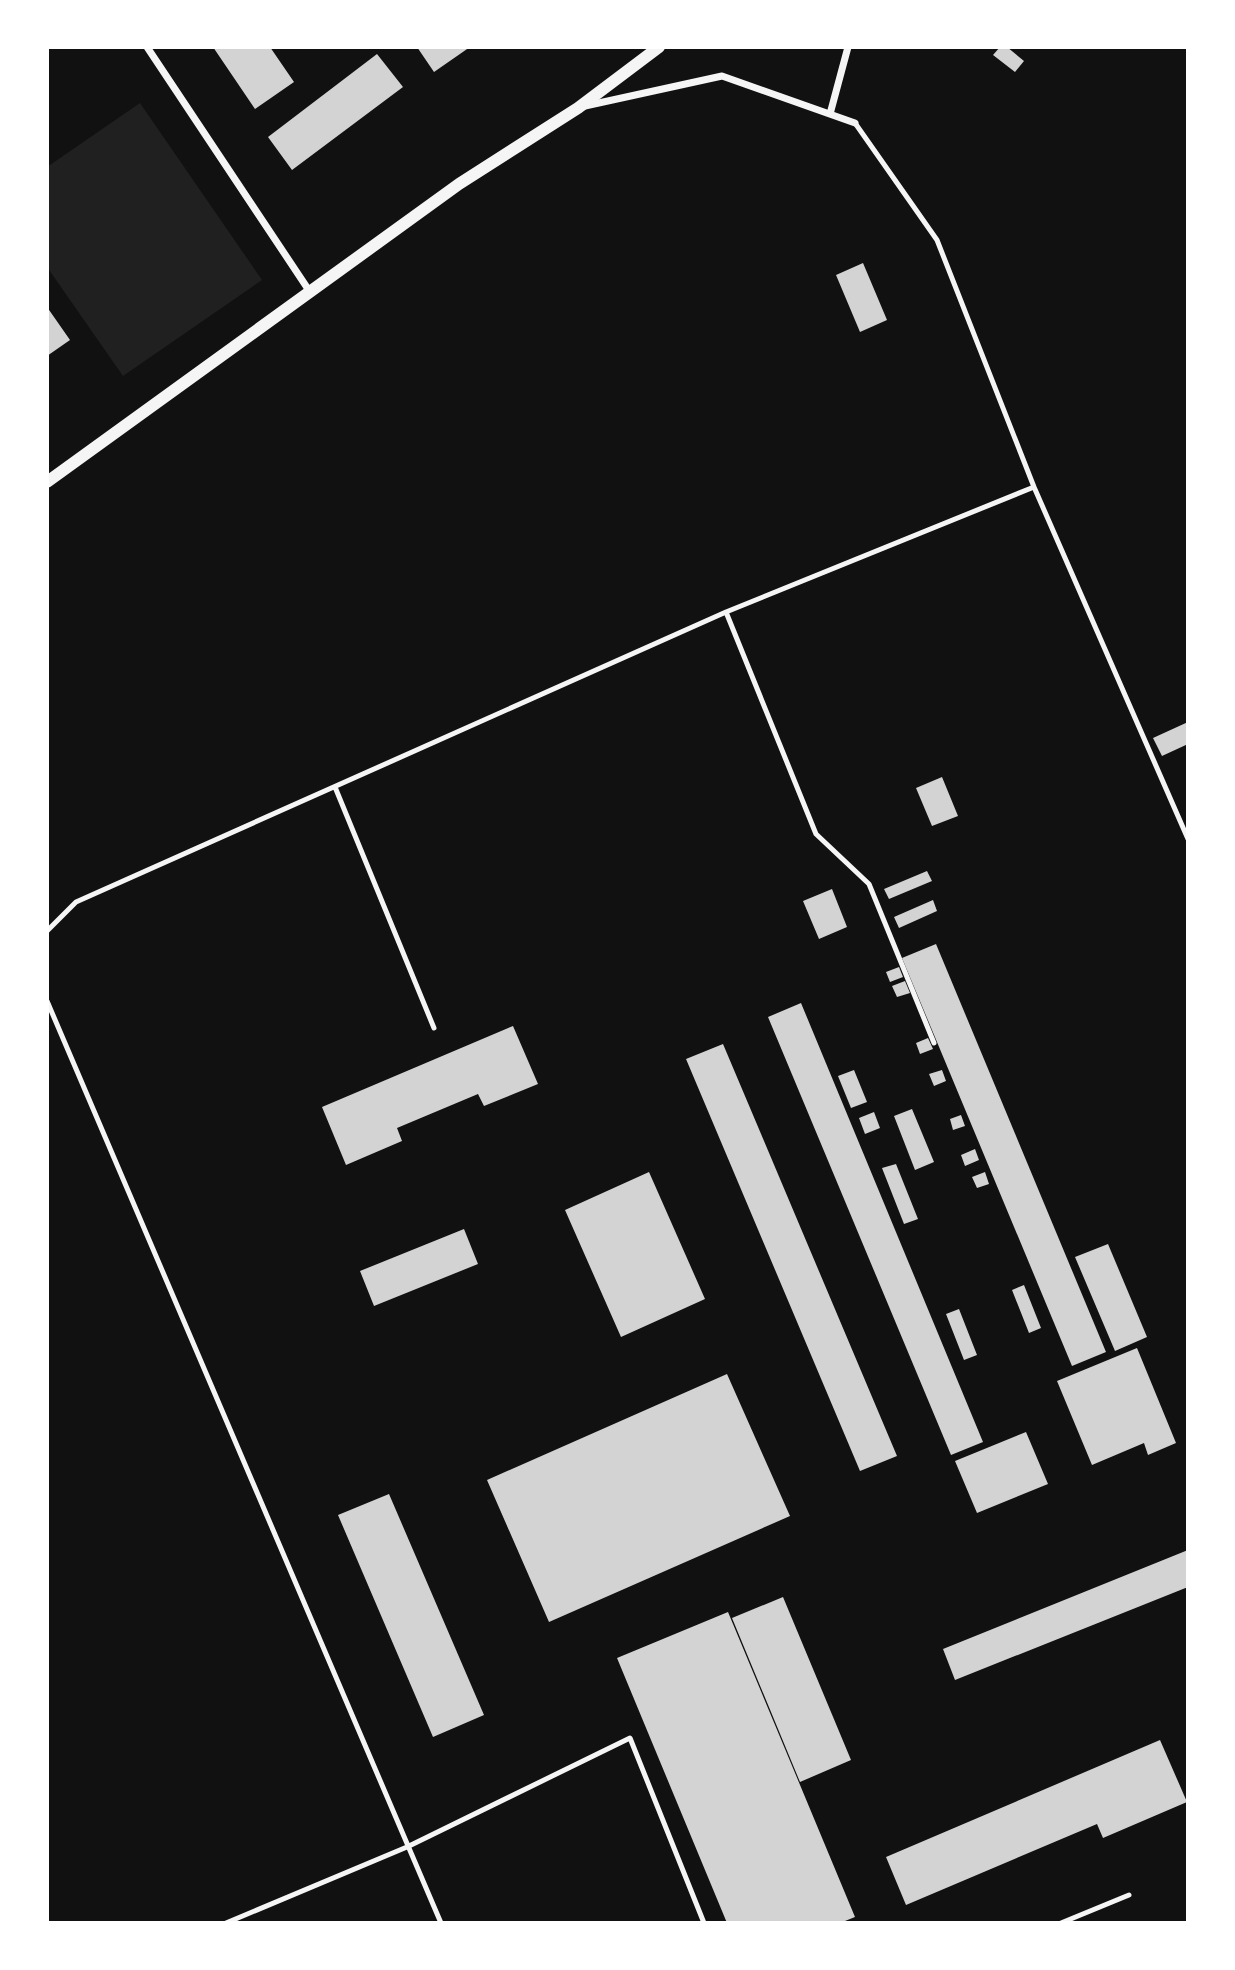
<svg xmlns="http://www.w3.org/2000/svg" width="1235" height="1970" font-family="Montserrat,sans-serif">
<rect width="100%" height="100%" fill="#111"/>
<!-- green -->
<path fill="#202020" d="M 140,103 L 262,280 L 123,376 L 47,267 L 47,167 Z"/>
<!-- building -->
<path fill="#d3d3d3" d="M 213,47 L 270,47 L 294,82 L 255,109 Z
M 417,47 L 470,47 L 434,72 Z
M 1000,47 L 1007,47 L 1024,61 L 1015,72 L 993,55 Z
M 377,54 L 403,87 L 292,170 L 268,137 Z
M 863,263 L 887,320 L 860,332 L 836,275 Z
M 47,307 L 70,340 L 47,356 Z
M 1188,722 L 1188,744 L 1162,756 L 1153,738 Z
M 942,777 L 958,816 L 932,826 L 916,788 Z
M 927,871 L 932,881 L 889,899 L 884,889 Z
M 832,889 L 847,927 L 819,939 L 803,901 Z
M 933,900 L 937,911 L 899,928 L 894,917 Z
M 936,944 L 1106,1352 L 1072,1366 L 902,958 Z
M 899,967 L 903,977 L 890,982 L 886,972 Z
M 905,981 L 910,993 L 897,997 L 892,986 Z
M 801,1003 L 983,1442 L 951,1455 L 768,1017 Z
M 513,1026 L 538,1084 L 484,1106 L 478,1094 L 397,1128 L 402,1141 L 346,1165 L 322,1107 Z
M 928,1038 L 933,1049 L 920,1054 L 916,1043 Z
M 723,1044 L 897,1456 L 860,1471 L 686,1059 Z
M 854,1070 L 867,1102 L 851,1108 L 838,1076 Z
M 942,1070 L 946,1081 L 934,1086 L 929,1074 Z
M 912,1109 L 934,1162 L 915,1170 L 894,1116 Z
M 874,1112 L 880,1128 L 865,1134 L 859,1118 Z
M 961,1115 L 965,1126 L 953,1130 L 950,1119 Z
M 975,1149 L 979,1160 L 965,1166 L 961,1155 Z
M 896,1164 L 918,1219 L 904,1224 L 882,1168 Z
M 649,1172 L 705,1299 L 621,1337 L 565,1210 Z
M 985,1172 L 989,1184 L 977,1188 L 972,1177 Z
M 464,1229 L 478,1264 L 374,1306 L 360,1271 Z
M 1108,1244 L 1147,1337 L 1115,1351 L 1075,1257 Z
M 1024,1285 L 1041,1328 L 1029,1333 L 1012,1290 Z
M 959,1309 L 977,1355 L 964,1360 L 946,1314 Z
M 1137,1348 L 1176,1443 L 1148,1455 L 1144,1443 L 1092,1465 L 1057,1381 Z
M 727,1374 L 790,1516 L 549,1622 L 487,1480 Z
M 1026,1432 L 1048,1484 L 977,1513 L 955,1461 Z
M 389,1494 L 484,1715 L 433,1737 L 338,1515 Z
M 1188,1550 L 1188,1587 L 955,1680 L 943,1649 Z
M 783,1597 L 851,1760 L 800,1782 L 732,1618 Z
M 728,1612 L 855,1917 L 840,1923 L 727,1923 L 617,1658 Z
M 1160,1740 L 1187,1802 L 1103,1838 L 1097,1824 L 906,1905 L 886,1857 Z"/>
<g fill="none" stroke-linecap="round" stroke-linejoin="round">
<!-- service -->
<path stroke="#f5f5f5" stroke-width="5" d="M 855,123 L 937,240 L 1034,487 L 1188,839
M 726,612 L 816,834 L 869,884 L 934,1043
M 335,787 L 434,1028
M 47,931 L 76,902 L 726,612 L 1034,487
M 47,1001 L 441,1923
M 226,1923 L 407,1847 L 630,1738 L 704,1923
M 1061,1923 L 1129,1895"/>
<!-- minor -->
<path stroke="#f5f5f5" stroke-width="7" d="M 147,47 L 310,292
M 585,106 L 722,76 L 855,123
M 830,114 L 848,47"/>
<!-- tertiary -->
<path stroke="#f5f5f5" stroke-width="12" d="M 47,482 L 459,184 L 578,108 L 659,47"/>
</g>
<!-- border -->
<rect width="1235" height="1970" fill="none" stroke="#ffffff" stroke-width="98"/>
</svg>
